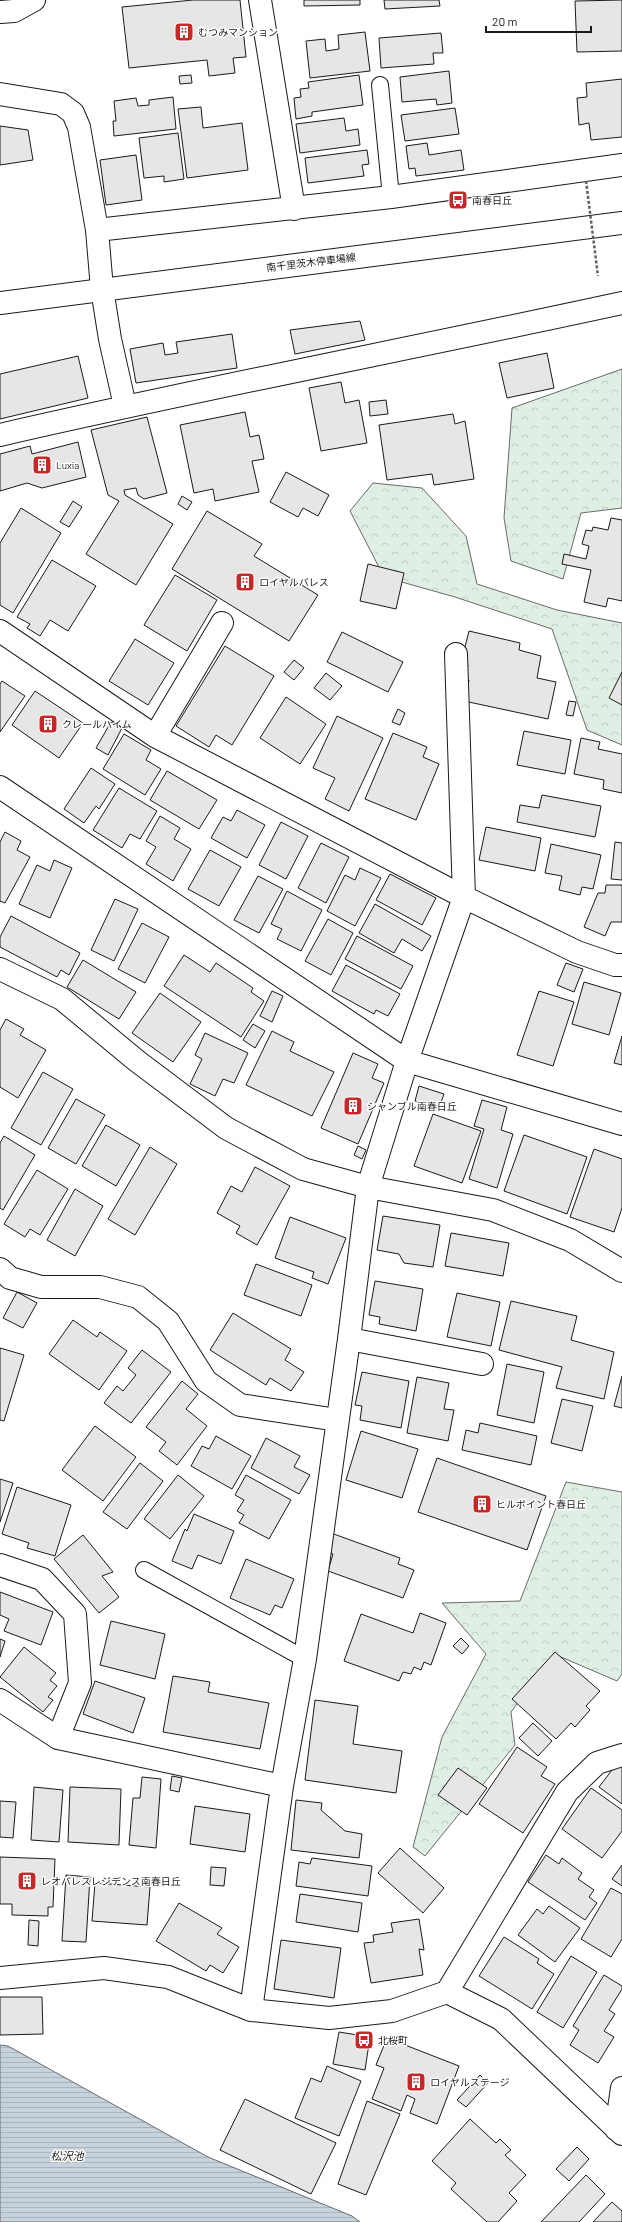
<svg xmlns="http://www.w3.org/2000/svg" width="622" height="2222" font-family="Barlow,'Noto Sans JP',sans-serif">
<defs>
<pattern id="forest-crowns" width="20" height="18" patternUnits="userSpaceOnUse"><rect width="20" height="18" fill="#e0efe3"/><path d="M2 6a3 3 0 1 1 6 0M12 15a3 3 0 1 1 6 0" fill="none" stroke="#c0ccc2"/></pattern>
<pattern id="water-rules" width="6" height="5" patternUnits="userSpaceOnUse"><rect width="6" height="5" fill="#c6d2dc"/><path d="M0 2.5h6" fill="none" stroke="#aab4bc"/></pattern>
</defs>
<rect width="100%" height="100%" fill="#fff"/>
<!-- forest -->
<path fill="url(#forest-crowns)" stroke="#6a6a6a" d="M 622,369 L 622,508 L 581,513 L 563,579 L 511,561 L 504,518 L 512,408 Z
M 373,483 L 422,488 L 466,536 L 477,584 L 557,610 L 622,623 L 622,745 L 587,730 L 552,629 L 455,597 L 384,577 L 350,511 Z
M 566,1482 L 622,1492 L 622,1674 L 617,1681 L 554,1654 L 511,1712 L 515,1745 L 425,1856 L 413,1847 L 442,1737 L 486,1654 L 442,1603 L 520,1601 Z"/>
<!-- water -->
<path fill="url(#water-rules)" stroke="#6a6a6a" d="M 0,2045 L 8,2046 L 208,2157 L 352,2216 L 360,2222 L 0,2222 Z"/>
<!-- building -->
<path fill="#e6e6e6" stroke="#1a1a1a" d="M 193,0 L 240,0 L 246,57 L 233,58 L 235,73 L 209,76 L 207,60 L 129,68 L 122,7 Z
M 304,0 L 360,0 L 360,5 L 304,6 Z
M 384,0 L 439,0 L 440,6 L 385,9 Z
M 622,0 L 622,51 L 577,52 L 575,1 Z
M 365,32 L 370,71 L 310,78 L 306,41 L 325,39 L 326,51 L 339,49 L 338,35 Z
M 441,33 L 443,53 L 433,53 L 434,64 L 381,68 L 379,38 Z
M 449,71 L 452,103 L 437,105 L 436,99 L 402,102 L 400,77 Z
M 191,75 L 192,83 L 180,84 L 179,76 Z
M 359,75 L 363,105 L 312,112 L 312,116 L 296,119 L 294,98 L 301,97 L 300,89 L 309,88 L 308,82 Z
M 622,79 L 622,137 L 591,140 L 589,123 L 579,125 L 577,98 L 587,97 L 586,83 Z
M 173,97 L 176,129 L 114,136 L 113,121 L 116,121 L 114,101 L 136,98 L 138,106 L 149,105 L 149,100 Z
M 201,107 L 203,128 L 242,123 L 248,170 L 187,178 L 178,109 Z
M 455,108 L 459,134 L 405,141 L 401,115 Z
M 344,118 L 346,131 L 358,129 L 360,145 L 300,153 L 296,124 Z
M 0,126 L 28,130 L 33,160 L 0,165 Z
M 178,133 L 184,179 L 164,182 L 164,176 L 144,178 L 139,138 Z
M 427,143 L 429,155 L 461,150 L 464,170 L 416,176 L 415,168 L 409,169 L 406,146 Z
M 367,150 L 369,164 L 362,165 L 364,176 L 308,183 L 305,158 Z
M 136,155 L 142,200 L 106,205 L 100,160 Z
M 360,321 L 365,340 L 295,354 L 290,330 Z
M 232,334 L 237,368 L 136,383 L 130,349 L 163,343 L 165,355 L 178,353 L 176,342 Z
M 547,353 L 554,388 L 507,398 L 499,363 Z
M 78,356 L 88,398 L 0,419 L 0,374 Z
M 341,382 L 345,403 L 359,400 L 367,443 L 321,451 L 309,388 Z
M 386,400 L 388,414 L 370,416 L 369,402 Z
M 245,412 L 250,437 L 259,435 L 264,459 L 252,461 L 259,492 L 215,501 L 213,489 L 194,493 L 180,425 Z
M 453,414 L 455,424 L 465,421 L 474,479 L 434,485 L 432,474 L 387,480 L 379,425 Z
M 147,417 L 167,493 L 144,499 L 138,495 L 136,488 L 124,490 L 125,495 L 173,524 L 136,585 L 86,554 L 119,501 L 108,495 L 91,430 Z
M 78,442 L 86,477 L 42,488 L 27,483 L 0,491 L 0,454 L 30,446 L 32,454 Z
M 286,472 L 329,495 L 318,516 L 303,508 L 298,517 L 270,502 Z
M 182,496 L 192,502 L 187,510 L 178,504 Z
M 73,501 L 82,507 L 69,527 L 60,522 Z
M 21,508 L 61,533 L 13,613 L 0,605 L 0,543 Z
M 207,511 L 262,544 L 254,556 L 318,595 L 289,641 L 172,569 Z
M 611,518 L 622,520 L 622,601 L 608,598 L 606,607 L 584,602 L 591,570 L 562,564 L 564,554 L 586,559 L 589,546 L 582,544 L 586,530 L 592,531 L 593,527 L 608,530 Z
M 52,560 L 96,586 L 68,631 L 50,620 L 40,636 L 27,628 L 30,624 L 17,617 Z
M 368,564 L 404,573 L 396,609 L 360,601 Z
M 175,575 L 217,600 L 187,651 L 144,625 Z
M 469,631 L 520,643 L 519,650 L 541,656 L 537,678 L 556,682 L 548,719 L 464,701 L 469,680 L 465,679 L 468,665 L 461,663 Z
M 342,632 L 403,662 L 388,692 L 327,662 Z
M 135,639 L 174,663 L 148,705 L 109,681 Z
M 225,646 L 274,676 L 232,745 L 216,735 L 209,747 L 176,726 Z
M 294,660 L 304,668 L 294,680 L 284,672 Z
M 622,672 L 622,705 L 609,698 Z
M 326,673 L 342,686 L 330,700 L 314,688 Z
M 2,681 L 25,696 L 0,732 L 0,684 Z
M 35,691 L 83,723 L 59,758 L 12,725 Z
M 286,697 L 326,724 L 300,764 L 260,738 Z
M 569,701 L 576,702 L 573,716 L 566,715 Z
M 398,709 L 405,713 L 400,725 L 392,722 Z
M 337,716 L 383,738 L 349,811 L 325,799 L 335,778 L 313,768 Z
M 111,722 L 122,728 L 108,755 L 96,748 Z
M 524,731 L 571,740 L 565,774 L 517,765 Z
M 393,733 L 427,747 L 423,757 L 439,764 L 416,820 L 365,799 Z
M 124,734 L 151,750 L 146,760 L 161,769 L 145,795 L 103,769 Z
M 581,738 L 600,742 L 598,749 L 622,754 L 622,793 L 603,789 L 604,780 L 574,774 Z
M 91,768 L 115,784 L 99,809 L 96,806 L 84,823 L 64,809 Z
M 167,771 L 217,800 L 199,829 L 150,800 Z
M 119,788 L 157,811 L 140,839 L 130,834 L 122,848 L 93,830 Z
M 542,795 L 601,806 L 595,837 L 517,822 L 520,805 L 539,808 Z
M 237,810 L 265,825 L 247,858 L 211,838 L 223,817 L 231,821 Z
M 160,816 L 180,828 L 174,839 L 191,849 L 173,881 L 146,864 L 156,847 L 146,841 Z
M 281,822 L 308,836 L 286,879 L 259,865 Z
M 486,827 L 541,838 L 535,871 L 479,860 Z
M 5,832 L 21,841 L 17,850 L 30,857 L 5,903 L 0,901 L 0,842 Z
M 615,842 L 622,843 L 622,880 L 611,879 Z
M 321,843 L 349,857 L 326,903 L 298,888 Z
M 551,844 L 601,855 L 593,889 L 582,887 L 580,895 L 559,890 L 562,876 L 545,873 Z
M 210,850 L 241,867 L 219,906 L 188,889 Z
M 54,860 L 72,868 L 50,918 L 19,904 L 37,865 L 50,871 Z
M 360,868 L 381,878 L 355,926 L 327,911 L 345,875 L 355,880 Z
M 390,874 L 436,898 L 422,925 L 376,900 Z
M 258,876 L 283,889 L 259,933 L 234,920 Z
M 606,885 L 622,885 L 622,922 L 611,922 L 605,936 L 584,927 L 598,893 L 605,893 Z
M 287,891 L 322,910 L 301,951 L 277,939 L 282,929 L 271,924 Z
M 115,899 L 138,909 L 114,961 L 91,950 Z
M 375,904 L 431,936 L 422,951 L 402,939 L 394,953 L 359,933 Z
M 11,916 L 80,953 L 69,975 L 61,970 L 57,977 L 0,947 L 0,937 Z
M 328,919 L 353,933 L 331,975 L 305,961 Z
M 142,923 L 169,937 L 145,983 L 118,969 Z
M 357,936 L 413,966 L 401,989 L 345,959 Z
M 184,955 L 210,972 L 216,963 L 253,988 L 251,992 L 264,1001 L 241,1037 L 164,986 Z
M 83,960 L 136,992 L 119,1019 L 67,987 Z
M 566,963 L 583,969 L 574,992 L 557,985 Z
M 346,965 L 400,994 L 388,1016 L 376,1010 L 374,1014 L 332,991 Z
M 584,982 L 621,993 L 609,1035 L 572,1024 Z
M 272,991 L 283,996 L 272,1022 L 260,1016 Z
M 539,991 L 574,1002 L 553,1066 L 517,1055 Z
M 160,993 L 201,1022 L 173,1062 L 132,1033 Z
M 6,1019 L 24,1029 L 20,1035 L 46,1050 L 18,1098 L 0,1087 L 0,1030 Z
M 253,1024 L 265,1031 L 255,1048 L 243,1040 Z
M 272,1031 L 294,1042 L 290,1051 L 334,1072 L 312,1116 L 246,1085 Z
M 205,1033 L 248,1053 L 234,1083 L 223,1079 L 215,1096 L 190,1084 L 202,1059 L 195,1055 Z
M 622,1036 L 622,1065 L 614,1063 Z
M 353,1053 L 378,1064 L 372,1078 L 384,1083 L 358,1144 L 321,1128 Z
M 43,1072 L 73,1089 L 41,1145 L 11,1128 Z
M 419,1086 L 444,1094 L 439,1108 L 415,1101 Z
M 76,1099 L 105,1115 L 76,1164 L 48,1148 Z
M 482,1100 L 507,1107 L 501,1130 L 513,1134 L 497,1188 L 469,1179 L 484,1129 L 474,1126 Z
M 433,1114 L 481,1131 L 462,1183 L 414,1166 Z
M 106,1125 L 140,1145 L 116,1186 L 82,1166 Z
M 524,1135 L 587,1157 L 567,1214 L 504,1191 Z
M 4,1136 L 35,1155 L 3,1210 L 0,1208 L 0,1143 Z
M 358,1146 L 366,1150 L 362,1159 L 354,1155 Z
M 150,1147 L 177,1164 L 135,1235 L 108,1219 Z
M 594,1149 L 622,1159 L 622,1208 L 614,1232 L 570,1217 Z
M 255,1167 L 290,1186 L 257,1245 L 236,1233 L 240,1226 L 217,1213 L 231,1186 L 242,1192 Z
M 37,1170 L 68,1189 L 40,1235 L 30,1229 L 25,1237 L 4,1224 Z
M 75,1189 L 103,1206 L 75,1256 L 47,1240 Z
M 383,1216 L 440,1225 L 433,1267 L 404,1263 L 399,1254 L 377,1250 Z
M 290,1217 L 346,1238 L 328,1284 L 312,1278 L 314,1272 L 275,1258 Z
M 451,1233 L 509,1243 L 503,1276 L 445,1266 Z
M 256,1264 L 312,1285 L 301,1316 L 244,1295 Z
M 375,1281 L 423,1289 L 416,1331 L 379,1324 L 380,1317 L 369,1315 Z
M 17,1292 L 37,1303 L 23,1328 L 3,1318 Z
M 457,1293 L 500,1302 L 491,1346 L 447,1337 Z
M 511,1301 L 577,1316 L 571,1340 L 614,1352 L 604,1399 L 556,1388 L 562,1367 L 499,1350 Z
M 233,1313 L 291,1349 L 285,1360 L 304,1372 L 291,1391 L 270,1378 L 266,1385 L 210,1350 Z
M 73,1320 L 97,1337 L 100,1332 L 127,1351 L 99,1390 L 49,1354 Z
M 0,1348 L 24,1355 L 4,1421 L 0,1420 Z
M 142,1350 L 171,1372 L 131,1423 L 104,1403 L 117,1386 L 123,1391 L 136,1375 L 128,1368 Z
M 507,1364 L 544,1372 L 534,1423 L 497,1415 Z
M 362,1372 L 409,1381 L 401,1428 L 360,1420 L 362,1406 L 355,1405 Z
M 622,1376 L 622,1408 L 614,1406 Z
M 417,1377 L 449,1383 L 444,1409 L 454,1410 L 448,1441 L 407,1433 Z
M 182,1381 L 198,1394 L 186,1409 L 207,1426 L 177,1465 L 159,1451 L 166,1442 L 146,1427 Z
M 562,1399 L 593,1406 L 582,1451 L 551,1443 Z
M 480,1423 L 537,1436 L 531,1465 L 462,1450 L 466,1430 L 478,1433 Z
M 95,1426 L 136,1457 L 103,1501 L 62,1470 Z
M 361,1431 L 418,1449 L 402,1498 L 346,1480 Z
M 216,1436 L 251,1456 L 232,1489 L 191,1466 L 202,1446 L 209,1449 Z
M 266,1438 L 300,1456 L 294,1467 L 310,1475 L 299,1494 L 251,1468 Z
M 437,1458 L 546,1496 L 527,1550 L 418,1512 Z
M 140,1463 L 163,1481 L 127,1529 L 103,1512 Z
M 178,1475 L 204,1496 L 170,1539 L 144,1519 Z
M 246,1475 L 291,1500 L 269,1539 L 239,1523 L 244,1515 L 237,1511 L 244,1500 L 235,1495 Z
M 0,1479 L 13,1483 L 0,1522 Z
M 17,1487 L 71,1505 L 55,1556 L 27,1548 L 29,1543 L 2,1534 Z
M 194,1514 L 234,1531 L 221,1564 L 198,1555 L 192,1569 L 172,1561 L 185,1529 L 187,1531 Z
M 331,1533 L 400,1558 L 398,1564 L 414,1570 L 403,1598 L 328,1571 L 333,1554 L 325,1551 Z
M 83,1535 L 113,1572 L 102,1576 L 119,1597 L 99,1613 L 54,1559 Z
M 246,1559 L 294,1579 L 282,1608 L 275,1605 L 270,1615 L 230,1598 Z
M 0,1592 L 53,1612 L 41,1645 L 4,1631 L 9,1619 L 0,1615 Z
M 420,1613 L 446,1623 L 431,1665 L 424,1662 L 421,1670 L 414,1667 L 411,1674 L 403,1672 L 399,1681 L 344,1661 L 361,1614 L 413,1633 Z
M 111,1621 L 165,1634 L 155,1679 L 100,1665 Z
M 461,1638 L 469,1646 L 462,1654 L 453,1646 Z
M 0,1639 L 5,1641 L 0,1657 Z
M 24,1647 L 56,1673 L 50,1680 L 57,1686 L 48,1697 L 53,1700 L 43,1712 L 0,1677 Z
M 555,1652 L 600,1691 L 586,1706 L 590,1710 L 575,1727 L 571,1723 L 556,1739 L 512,1699 Z
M 173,1676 L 210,1682 L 208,1692 L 269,1703 L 260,1749 L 163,1732 Z
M 95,1681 L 145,1698 L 133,1733 L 83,1714 Z
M 315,1700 L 358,1706 L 353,1744 L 402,1751 L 396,1793 L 305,1780 Z
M 533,1723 L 552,1741 L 538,1756 L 519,1738 Z
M 517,1747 L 547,1767 L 541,1776 L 555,1784 L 523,1833 L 479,1804 Z
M 622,1765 L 622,1804 L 599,1787 L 615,1766 Z
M 458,1768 L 487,1788 L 467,1815 L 438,1795 Z
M 172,1776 L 182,1778 L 179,1792 L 170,1790 Z
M 142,1777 L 161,1779 L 156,1848 L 129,1845 L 133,1798 L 140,1798 Z
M 34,1787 L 63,1790 L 59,1842 L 31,1840 Z
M 70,1787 L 121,1789 L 119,1845 L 68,1842 Z
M 591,1788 L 622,1810 L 622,1831 L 602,1858 L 562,1829 Z
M 296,1800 L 322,1803 L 321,1810 L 345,1831 L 362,1834 L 359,1858 L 291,1850 Z
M 0,1801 L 16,1802 L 13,1838 L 0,1837 Z
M 195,1806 L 250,1814 L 245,1852 L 190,1844 Z
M 400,1848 L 444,1888 L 423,1913 L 378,1873 Z
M 546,1855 L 559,1864 L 562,1858 L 582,1873 L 578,1879 L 594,1890 L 589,1897 L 597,1903 L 585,1920 L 528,1882 Z
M 0,1857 L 55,1859 L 53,1907 L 48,1907 L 48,1916 L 12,1915 L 12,1904 L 0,1904 Z
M 312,1858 L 372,1866 L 368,1896 L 296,1886 L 299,1862 L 310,1864 Z
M 622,1865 L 622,1886 L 612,1879 Z
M 211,1867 L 226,1868 L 224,1886 L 210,1885 Z
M 66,1875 L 90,1877 L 86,1942 L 62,1941 Z
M 95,1883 L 150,1887 L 147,1925 L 92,1921 Z
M 611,1888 L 622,1894 L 622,1939 L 611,1957 L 581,1939 Z
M 300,1894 L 362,1903 L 358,1932 L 296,1922 Z
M 179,1903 L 222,1928 L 217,1934 L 239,1947 L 223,1973 L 210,1965 L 206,1971 L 156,1941 Z
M 549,1906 L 580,1928 L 555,1962 L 518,1935 L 537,1909 L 543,1914 Z
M 419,1919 L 424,1950 L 419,1949 L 423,1975 L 371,1983 L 364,1943 L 374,1942 L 373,1935 L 393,1932 L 391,1923 Z
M 29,1920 L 39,1921 L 38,1946 L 28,1945 Z
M 504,1937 L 539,1959 L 537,1963 L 554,1974 L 532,2009 L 479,1976 Z
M 281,1940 L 341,1948 L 334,1998 L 274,1989 Z
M 571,1956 L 597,1972 L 563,2028 L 537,2012 Z
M 604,1975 L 622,1986 L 622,1989 L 609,2010 L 615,2014 L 604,2031 L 614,2037 L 598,2063 L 570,2045 L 579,2030 L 573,2026 Z
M 0,1997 L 42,1997 L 43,2034 L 0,2035 Z
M 339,2032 L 370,2037 L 365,2070 L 333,2064 Z
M 387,2038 L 459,2066 L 437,2124 L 410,2113 L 415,2099 L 407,2095 L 401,2111 L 372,2099 L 384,2068 L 376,2065 Z
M 327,2066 L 361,2081 L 339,2136 L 295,2118 L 311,2078 L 321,2082 Z
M 480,2075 L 488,2083 L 466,2107 L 457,2100 Z
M 245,2099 L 336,2143 L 311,2194 L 220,2150 Z
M 367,2101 L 400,2114 L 366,2195 L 338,2184 Z
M 470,2119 L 496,2143 L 500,2139 L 511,2150 L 505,2155 L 526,2175 L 509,2193 L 517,2201 L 498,2222 L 487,2222 L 451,2189 L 456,2183 L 432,2161 Z
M 577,2147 L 589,2159 L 569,2181 L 556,2169 Z
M 586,2175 L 605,2194 L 579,2222 L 541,2222 Z
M 612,2202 L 622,2211 L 622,2222 L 593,2222 Z"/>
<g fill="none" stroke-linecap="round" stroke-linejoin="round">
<defs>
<path id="lane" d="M 380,85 L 391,197
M 144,1570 L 305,1659"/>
<path id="street" d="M 260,0 L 294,209
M 0,12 L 14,11 L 34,0
M 0,94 L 61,104 L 73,113 L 79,127 L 97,230 L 102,289 L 110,339 L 125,406
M 97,230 L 391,197 L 622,165
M 0,435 C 207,387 415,348 622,303
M 0,631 L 155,736 L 464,897 L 577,952 L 615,965 L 622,965
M 155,736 L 222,623
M 0,787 L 407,1061 L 622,1124
M 0,969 L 62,999 L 137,1061 L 226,1128 L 303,1169 L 368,1187 L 493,1210 L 570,1240 L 622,1271
M 0,1269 L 10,1278 L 41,1287 L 100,1287 L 138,1297 L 168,1321 L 206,1381 L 240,1405 L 337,1420
M 349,1339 L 482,1364
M 0,1565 L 42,1579 L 75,1614 L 80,1683 L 58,1738
M 0,1700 L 58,1738 L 282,1786
M 0,1978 L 104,1968 L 168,1977 L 251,2010 L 329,2018 L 392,2011 L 447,1992 L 501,2019 L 622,2134
M 447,1992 L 567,1792 L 597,1763 L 622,1755
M 251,2010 L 282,1786 L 305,1659 L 349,1339 L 368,1187 L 407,1061 L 464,897 L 456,654
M 616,2129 L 622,2088"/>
<path id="secondary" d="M 0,303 L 622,223"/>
</defs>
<!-- lane casing -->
<use href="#lane" stroke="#1a1a1a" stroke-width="18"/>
<!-- street casing -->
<use href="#street" stroke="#1a1a1a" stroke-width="24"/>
<!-- secondary casing -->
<use href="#secondary" stroke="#1a1a1a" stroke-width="24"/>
<!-- lane -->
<use href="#lane" stroke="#fff" stroke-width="16"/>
<!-- street -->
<use href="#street" stroke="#fff" stroke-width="22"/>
<!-- secondary -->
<use href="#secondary" stroke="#fff" stroke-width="22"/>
<!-- path-bridge -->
<path stroke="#5f5f5f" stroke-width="2.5" stroke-dasharray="3 2" stroke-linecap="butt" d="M 586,181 L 598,276"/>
</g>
<!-- icons -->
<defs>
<symbol id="building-square" viewBox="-11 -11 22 22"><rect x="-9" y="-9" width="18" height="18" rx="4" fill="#c62828" stroke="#fff"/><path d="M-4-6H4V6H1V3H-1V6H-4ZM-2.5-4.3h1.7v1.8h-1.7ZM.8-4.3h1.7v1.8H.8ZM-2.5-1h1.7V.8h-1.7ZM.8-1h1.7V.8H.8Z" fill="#fff"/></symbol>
<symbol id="bus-square" viewBox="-11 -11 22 22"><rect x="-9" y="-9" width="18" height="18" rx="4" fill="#c62828" stroke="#fff"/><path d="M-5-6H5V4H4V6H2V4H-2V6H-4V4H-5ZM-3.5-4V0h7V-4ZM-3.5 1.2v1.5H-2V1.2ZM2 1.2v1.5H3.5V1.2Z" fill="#fff"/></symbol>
</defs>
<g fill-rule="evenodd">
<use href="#building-square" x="173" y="21" width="22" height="22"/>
<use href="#bus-square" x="447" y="189" width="22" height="22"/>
<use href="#building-square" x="31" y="454" width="22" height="22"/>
<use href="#building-square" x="234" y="571" width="22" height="22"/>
<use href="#building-square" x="37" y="713" width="22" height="22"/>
<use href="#building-square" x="342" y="1095" width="22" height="22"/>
<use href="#building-square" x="471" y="1493" width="22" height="22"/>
<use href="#building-square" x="16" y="1870" width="22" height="22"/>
<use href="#bus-square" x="353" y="2029" width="22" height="22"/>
<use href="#building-square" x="405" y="2071" width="22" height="22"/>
</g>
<g text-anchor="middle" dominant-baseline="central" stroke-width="3" stroke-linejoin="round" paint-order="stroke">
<!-- poi labels -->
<g font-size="10" fill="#1a1a1a" stroke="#fff" text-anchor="start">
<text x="198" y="32">むつみマンション</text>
<text x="472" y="200">南春日丘</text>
<text x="56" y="465">Luxia</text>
<text x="259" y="582">ロイヤルパレス</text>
<text x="62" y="724">クレールハイム</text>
<text x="367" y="1106">シャンブル南春日丘</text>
<text x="496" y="1504">ヒルポイント春日丘</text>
<text x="41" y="1881">レオパレスレジデンス南春日丘</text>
<text x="378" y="2040">北桜町</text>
<text x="430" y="2082">ロイヤルステージ</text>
</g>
<!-- street labels -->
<g font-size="10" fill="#1a1a1a" stroke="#fff">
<text transform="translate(311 262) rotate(-7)">南千里茨木停車場線</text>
</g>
<!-- water labels -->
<g font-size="11" font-style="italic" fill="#1a1a1a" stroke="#fff">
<text x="67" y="2155">松沢池</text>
</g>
</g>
<!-- scale -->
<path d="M486 26v6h105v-6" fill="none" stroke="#1a1a1a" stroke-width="2"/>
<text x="492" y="26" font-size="12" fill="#1a1a1a" stroke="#ffffff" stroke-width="3" paint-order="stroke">20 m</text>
</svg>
